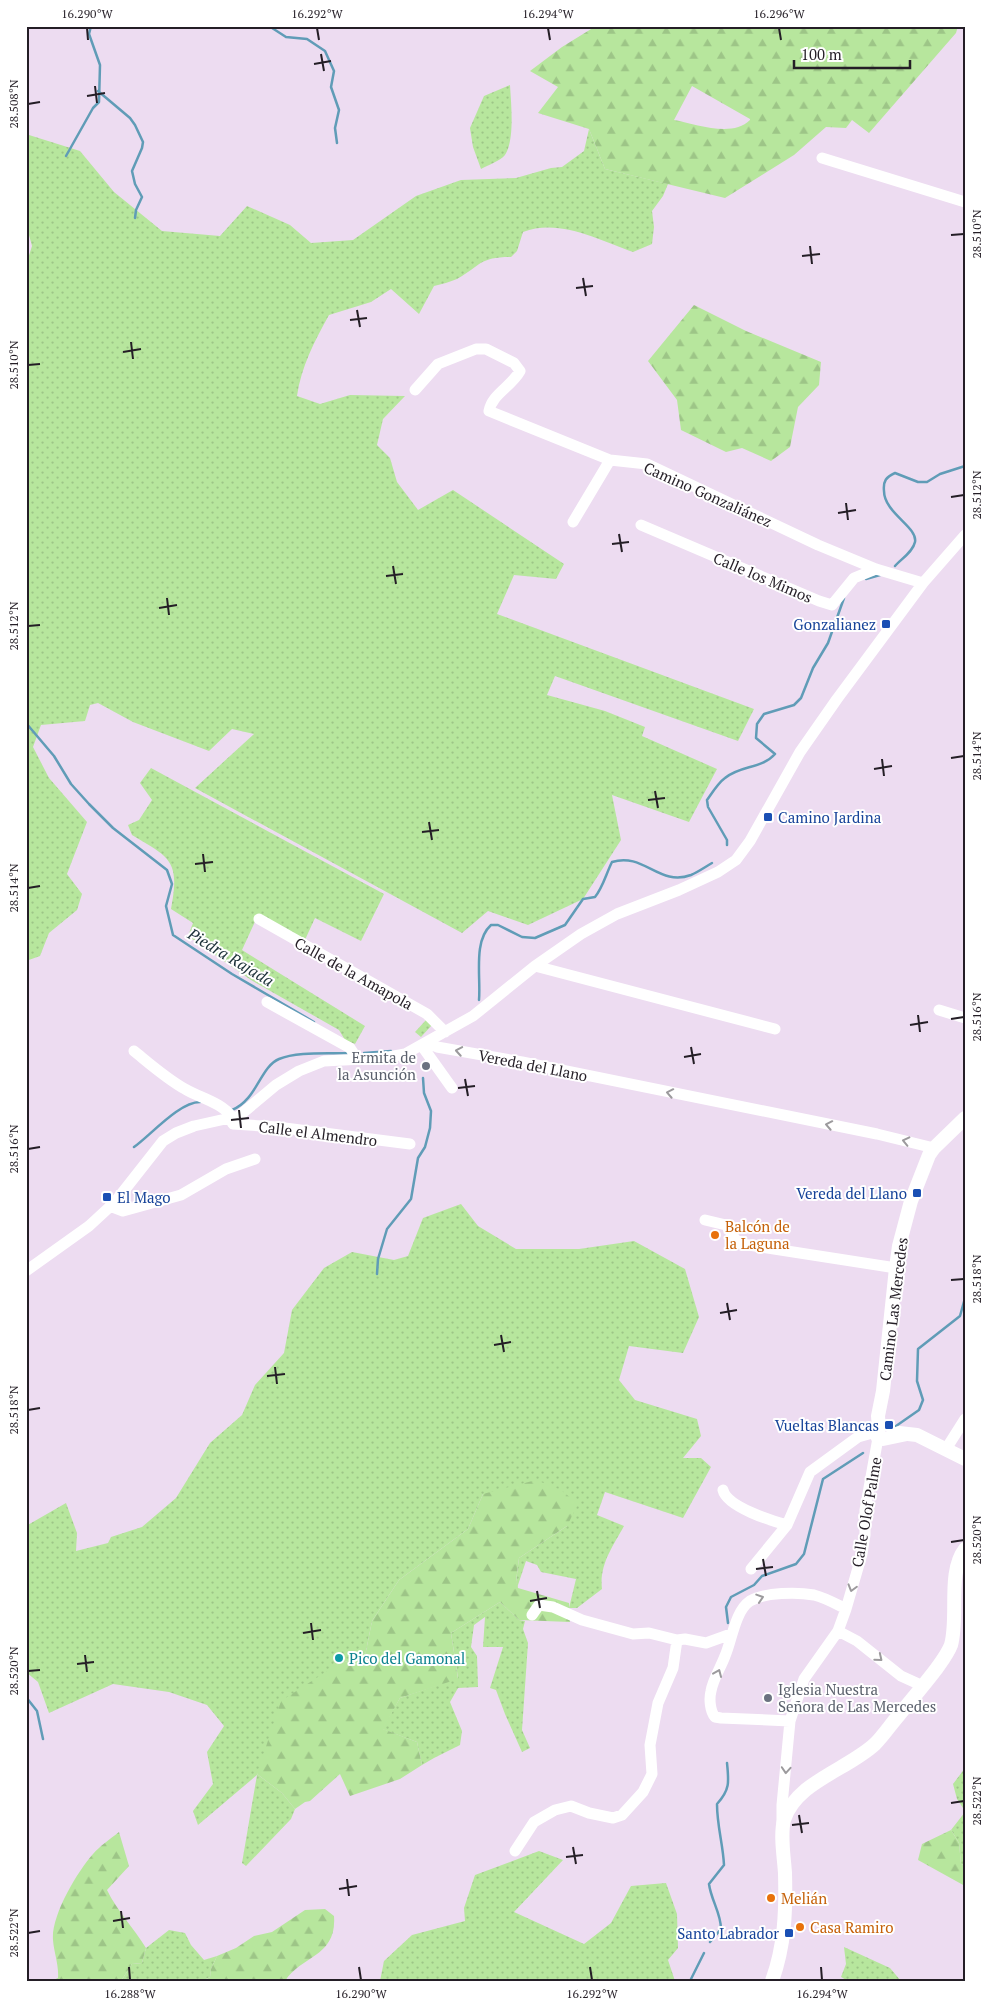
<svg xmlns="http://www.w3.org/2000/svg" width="991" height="2007" font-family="'PT Serif',serif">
<defs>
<pattern id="grass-dots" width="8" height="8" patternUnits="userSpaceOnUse" patternTransform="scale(1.25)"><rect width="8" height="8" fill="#b7e69d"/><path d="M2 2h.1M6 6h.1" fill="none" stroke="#9dc587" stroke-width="1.8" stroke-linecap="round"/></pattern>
<pattern id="forest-firs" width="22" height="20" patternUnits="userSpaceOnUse" patternTransform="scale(1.25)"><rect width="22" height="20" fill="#b7e69d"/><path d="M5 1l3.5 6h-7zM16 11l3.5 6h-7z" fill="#9dc587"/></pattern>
</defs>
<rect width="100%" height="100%" fill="#eddcf1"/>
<!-- grass -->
<path fill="url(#grass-dots)" d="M 510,85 C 511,103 515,140 505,155 C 500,161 488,165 481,169 L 473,147 L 470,128 L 484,96 Z
M 589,129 L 605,169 L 668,184 L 663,196 L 652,211 L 654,227 L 652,244 L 633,252 C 599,240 559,218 523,232 L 517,251 L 511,257 C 479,257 482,265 457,279 C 450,282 442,284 434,286 L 419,314 L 391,289 L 371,302 L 329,315 C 315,340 301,367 297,396 L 320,404 L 350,395 L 405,396 L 383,419 L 377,445 L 390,458 L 397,482 L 418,510 L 453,490 L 564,564 L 556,579 L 514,575 L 497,614 L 754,709 L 738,741 L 555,676 L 547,695 L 605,711 L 645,727 L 642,736 L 717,769 L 689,822 L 612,795 L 621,840 L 583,899 L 528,925 L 488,911 L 462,933 L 195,788 L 254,734 L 232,729 L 209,751 L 133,722 L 98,703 L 90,705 L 85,721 L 41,725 L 33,747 L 49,778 L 87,822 L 67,874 L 82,894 L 77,910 L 49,933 L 40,956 L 26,961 L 26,265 L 32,246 L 26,224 L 26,138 L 29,135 L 80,151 L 114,192 L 162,231 L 220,236 L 247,206 L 290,225 L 311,243 L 353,240 L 416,196 L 461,180 L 516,178 L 551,168 L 562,167 L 584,151 Z
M 151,768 L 384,894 L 361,941 L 315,918 L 304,942 L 258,915 L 242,950 L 365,1026 L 355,1044 L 345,1040 L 339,1030 L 251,980 L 188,936 L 193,923 L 171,909 C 180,861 171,858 132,835 L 128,825 L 139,820 L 152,800 L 140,783 Z
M 426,1020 L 432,1025 L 421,1037 L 415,1032 Z
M 461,1204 L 478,1226 L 516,1249 L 579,1249 L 634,1241 L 685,1269 L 699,1317 L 683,1353 L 629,1346 L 619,1380 L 635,1400 L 697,1419 L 701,1436 L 683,1458 L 701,1458 L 711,1467 L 683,1518 L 605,1492 L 597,1515 L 624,1526 C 613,1546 599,1565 602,1589 L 577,1608 L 569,1608 L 576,1579 L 541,1572 L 537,1565 L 526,1561 L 517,1588 L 516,1582 L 519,1558 L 567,1526 L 483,1494 L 468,1529 L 399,1580 L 372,1621 L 365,1656 L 338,1664 L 257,1774 L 282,1793 L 295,1809 L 291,1819 L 246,1866 L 242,1863 L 257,1775 L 198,1825 L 193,1811 L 213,1784 L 207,1752 L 224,1726 L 207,1705 L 169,1692 L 113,1684 L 49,1713 L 38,1682 L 26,1672 L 26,1526 L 66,1503 L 77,1533 L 76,1551 L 108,1543 L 111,1537 L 142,1527 L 176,1498 L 210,1443 L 242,1415 L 255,1385 L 284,1353 L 292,1310 L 324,1268 L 352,1252 L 394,1260 L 408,1256 L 423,1218 Z
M 500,1602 L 519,1620 L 525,1621 L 523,1629 L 528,1643 L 522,1730 L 530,1748 L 522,1752 L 505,1714 L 496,1690 L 490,1688 L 503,1647 L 483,1647 L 485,1617 L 474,1625 L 471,1647 L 477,1656 L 478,1687 L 458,1688 L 450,1702 L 462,1731 L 460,1745 L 434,1758 L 422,1765 L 417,1742 L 382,1729 L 400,1698 L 458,1678 L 451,1633 Z
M 965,1768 L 965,1811 L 957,1799 L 953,1784 Z
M 965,1812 L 965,1865 L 961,1864 L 959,1843 L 951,1830 Z
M 539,1851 L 563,1860 L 514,1912 L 584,1944 L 611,1923 L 631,1886 L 666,1883 L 677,1914 L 678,1948 L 668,1960 L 675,1981 L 380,1981 L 384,1961 L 412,1935 L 465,1921 L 464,1908 L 475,1875 Z
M 169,1930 L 185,1933 L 191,1945 L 204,1960 L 217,1956 L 211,1969 L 210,1977 L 202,1981 L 121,1981 L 132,1964 L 142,1963 L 146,1948 Z
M 844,1947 L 890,1968 L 901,1981 L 848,1981 L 841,1977 L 846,1964 Z"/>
<!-- forest -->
<path fill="url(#forest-firs)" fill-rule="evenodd" d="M 596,26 L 958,26 L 956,33 L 869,133 L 852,120 L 846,128 L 826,127 L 794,155 L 725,198 L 605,169 L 589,129 L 538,113 L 558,87 L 530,71 L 562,47 ZM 692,86 L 750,119 L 750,120 C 732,138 696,124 674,120 Z
M 694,305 L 746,331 L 821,362 L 819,385 L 798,407 L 790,447 L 771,461 L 742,448 L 726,452 L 681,430 L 677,400 L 648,361 Z
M 536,1480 L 561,1490 L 578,1504 L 567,1526 L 519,1558 L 516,1581 L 518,1588 L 569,1603 L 570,1622 L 519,1620 L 500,1602 L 451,1633 L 458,1679 L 400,1698 L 383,1729 L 417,1742 L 422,1765 L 400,1779 L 350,1796 L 340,1774 L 310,1801 L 305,1802 L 295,1809 L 282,1793 L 257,1774 L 281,1701 L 338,1664 L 365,1656 L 372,1621 L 399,1580 L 468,1529 L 483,1494 Z
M 951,1830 L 959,1843 L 961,1864 L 965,1865 L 965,1886 L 918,1860 L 922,1844 Z
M 119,1832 L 129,1866 L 107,1890 C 117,1911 134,1928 146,1948 L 142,1963 L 132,1964 L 121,1981 L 51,1981 L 58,1978 C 59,1965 54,1953 53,1940 C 51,1916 77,1872 93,1854 C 100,1846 110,1839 119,1832 Z
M 325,1909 L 334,1916 C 337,1957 302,1955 285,1981 L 202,1981 L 210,1977 L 211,1969 L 217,1956 L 236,1948 L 254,1936 L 272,1932 L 305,1910 Z"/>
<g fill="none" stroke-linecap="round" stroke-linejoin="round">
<!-- stream -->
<path stroke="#609cb7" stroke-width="2.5" d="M 269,26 L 286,37 L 307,39 L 325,51 L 334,71 L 331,87 L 339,110 L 335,128 L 337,143
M 98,91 L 130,118 L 135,125 L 143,142 L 142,148 L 132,171 L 135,184 L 142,197 L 136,210 L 135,218
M 66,156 L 93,108 L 99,102 L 100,65 L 89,34 L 91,26
M 895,566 C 901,559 913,552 915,542 C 918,527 884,513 884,491 C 883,481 886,477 895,473 L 918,482 L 927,482 L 940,474 L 965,466
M 866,579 L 880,575
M 26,723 L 54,756 L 71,784 L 89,804 L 113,828 L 167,870 L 172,884 L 166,906 L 173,935 L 232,974 L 314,1022
M 727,845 L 727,840 L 708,807 L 707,800 C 712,793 718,783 725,778 C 740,765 762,769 775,754 L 756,738 L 757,724 L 764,714 L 794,705 L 801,698 L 813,668 L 828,643 L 844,598
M 479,1000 C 481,977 473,941 491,925 L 498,925 L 522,937 L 535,938 L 565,925 L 583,899 L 595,897 C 603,887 606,874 612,862 C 644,852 659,887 691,875 C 698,872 705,867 712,863
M 364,1053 L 391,1051
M 232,1110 C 257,1100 260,1067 279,1059 C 297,1051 329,1054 349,1053
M 134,1147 C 151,1135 179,1102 200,1102
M 377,1274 L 378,1259 L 387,1229 L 411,1199 L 418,1158 L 425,1147 L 430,1128 L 431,1111 L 424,1093 L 423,1078
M 896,1426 L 919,1410 L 923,1400 L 917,1381 L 918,1349 L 960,1316 L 965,1298
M 728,1623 L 726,1607 L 731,1597 L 754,1585 L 762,1576 L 796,1564 L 804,1554 L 823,1479 L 863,1453
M 26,1697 L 37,1711 L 43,1739
M 710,1942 L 721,1929 C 721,1913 711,1900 709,1884 L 724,1865 C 723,1844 717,1826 717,1804 C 730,1790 729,1782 727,1763
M 690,1981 L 704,1953"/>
<!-- minor -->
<path stroke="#fff" stroke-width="11" d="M 822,158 L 965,202
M 415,390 L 438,364 L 476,349 L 486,349 L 514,363 L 520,371 C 511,387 492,394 489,411 L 610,460 L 647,464 L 818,545 L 876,569 L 923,583
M 573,522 L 610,460
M 641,525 L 819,601 L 832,605 L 854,578 L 876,569
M 259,919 L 427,1014 L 445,1032
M 535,966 L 775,1029
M 267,1002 L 350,1048 L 354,1054 L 354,1059
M 939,1010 L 965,1018
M 427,1043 L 437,1047 L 522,1062 L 877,1134 L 934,1148
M 422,1046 L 452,1088
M 134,1051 C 150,1064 167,1079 185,1089 C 200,1098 221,1102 232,1117
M 229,1117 L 233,1124 L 277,1127 L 410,1144
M 110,1206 L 123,1211 L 181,1195 L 226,1169 L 255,1159
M 705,1220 L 726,1225 L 735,1239 L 742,1244 L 896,1268
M 26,1271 L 89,1226 L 115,1202 L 163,1141 L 176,1133 L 194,1126 L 239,1116 L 276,1085 L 299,1071 L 324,1061 L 383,1058 L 405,1054 L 473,1016 L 535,966 L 581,934 L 617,914 L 679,890 L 718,872 L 736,860 L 750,841 L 800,752 L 837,699 L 923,583 L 965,535
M 946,1449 L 965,1419
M 723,1490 C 727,1507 772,1521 787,1525
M 751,1569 L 787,1525 L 810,1472 L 858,1437 L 876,1432
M 532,1615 L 539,1605 L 553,1607 L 582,1620 L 633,1634 L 649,1633 L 677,1640
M 838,1631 L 857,1641 L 901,1676 L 923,1686
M 790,1721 L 721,1718 L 715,1717 C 710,1711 709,1699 711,1691 C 713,1679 721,1667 725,1656 C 732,1640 735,1611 750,1601 C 765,1592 798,1592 814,1595 C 826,1598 836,1604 846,1609
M 782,1824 L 782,1805 L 790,1721 L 804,1679 L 838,1631 L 846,1609 L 862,1554 L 865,1535 L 865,1510 L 878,1438
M 515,1851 L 534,1822 L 555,1810 L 571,1806 L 589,1813 L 613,1818 L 622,1815 L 643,1792 L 652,1774 L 650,1745 L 658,1703 L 673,1668 L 677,1640 L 685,1639 L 706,1643 L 731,1634"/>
<!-- major -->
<path stroke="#fff" stroke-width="14" d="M 899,1433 L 917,1435 L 965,1459
M 907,1434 L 883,1439 L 878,1438 L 876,1433 L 879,1428 L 878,1416 L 883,1391 L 896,1268 L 899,1246 L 911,1201 L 929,1155 L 934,1148 L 965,1118
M 772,1981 C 785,1945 786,1910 785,1873 C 784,1857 780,1835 784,1820 C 796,1782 847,1770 875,1744 C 884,1735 891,1724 899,1715 C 912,1699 925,1684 937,1668 C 942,1661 948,1653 951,1645 C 959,1617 947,1572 965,1549"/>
</g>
<!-- one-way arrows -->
<defs><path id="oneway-chevron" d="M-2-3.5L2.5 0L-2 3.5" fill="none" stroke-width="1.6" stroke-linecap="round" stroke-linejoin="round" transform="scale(1.25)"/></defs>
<g stroke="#9c9a9d">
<use href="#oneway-chevron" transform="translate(459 1051) rotate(-170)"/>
<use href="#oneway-chevron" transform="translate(670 1093) rotate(-169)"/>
<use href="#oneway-chevron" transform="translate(829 1125) rotate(-169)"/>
<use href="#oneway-chevron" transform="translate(906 1141) rotate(-167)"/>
<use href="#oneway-chevron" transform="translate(852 1588) rotate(106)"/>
<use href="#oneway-chevron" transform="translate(760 1598) rotate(-18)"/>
<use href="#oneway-chevron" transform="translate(879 1658) rotate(39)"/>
<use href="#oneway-chevron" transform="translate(718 1673) rotate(-67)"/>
<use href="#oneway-chevron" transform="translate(786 1770) rotate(94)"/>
</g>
<!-- ticks -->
<path fill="none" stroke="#241e26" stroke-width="2" d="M 87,28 L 88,40M 317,28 L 319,40M 548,28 L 550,40M 779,28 L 781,40M 321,54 L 324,71M 314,64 L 331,61M 95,86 L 97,103M 87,96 L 105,93M 28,104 L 40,102M 951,235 L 964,234M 810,246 L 812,264M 802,256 L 820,254M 583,278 L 586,296M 576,288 L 593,286M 357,310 L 360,327M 350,320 L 367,318M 131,342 L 133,359M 123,352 L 141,349M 28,365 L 40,364M 951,497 L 964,495M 846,503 L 848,520M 838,513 L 856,510M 619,534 L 622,552M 612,544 L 629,542M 393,566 L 396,584M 386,576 L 403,574M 167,598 L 169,615M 159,608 L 177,605M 28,626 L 40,625M 951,758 L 964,756M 882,759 L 884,776M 874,769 L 892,766M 655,791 L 658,808M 648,800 L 665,798M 429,822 L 432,840M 422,832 L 439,830M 203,854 L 205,872M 195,864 L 213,862M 28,888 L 40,886M 918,1015 L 920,1032M 951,1019 L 964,1017M 910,1025 L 928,1022M 691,1047 L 694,1064M 684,1057 L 701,1054M 465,1079 L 468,1096M 458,1088 L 475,1086M 239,1110 L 241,1128M 231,1120 L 249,1118M 28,1149 L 40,1147M 951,1280 L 964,1279M 727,1303 L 730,1320M 720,1313 L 737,1310M 501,1335 L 504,1352M 494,1345 L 511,1342M 275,1367 L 277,1384M 267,1376 L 285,1374M 28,1410 L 40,1408M 951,1542 L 964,1540M 763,1559 L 766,1576M 756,1569 L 773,1567M 537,1591 L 540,1608M 530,1601 L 547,1598M 311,1623 L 313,1640M 303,1633 L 321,1630M 85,1655 L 87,1672M 77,1664 L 94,1662M 28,1671 L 40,1670M 951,1803 L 964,1801M 799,1815 L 802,1833M 792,1825 L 809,1823M 573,1847 L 576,1864M 566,1857 L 583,1855M 347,1879 L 349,1896M 339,1889 L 357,1886M 121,1911 L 123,1928M 113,1921 L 130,1918M 28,1933 L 40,1931M 129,1967 L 130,1980M 359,1967 L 361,1980M 590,1967 L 592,1980M 821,1967 L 822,1980"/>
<!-- markers -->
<g fill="#1a4fb4" stroke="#fff" stroke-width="2">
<rect x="881" y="619" width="10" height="10" rx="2.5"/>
<rect x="763" y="812" width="10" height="10" rx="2.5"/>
<rect x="912" y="1188" width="10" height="10" rx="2.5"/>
<rect x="102" y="1192" width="10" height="10" rx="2.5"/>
<rect x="884" y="1420" width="10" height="10" rx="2.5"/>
<rect x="784" y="1928" width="10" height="10" rx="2.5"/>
</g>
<g fill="#6b7280" stroke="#fff" stroke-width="2">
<circle cx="426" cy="1066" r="5"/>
<circle cx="768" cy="1698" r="5"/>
</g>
<g fill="#e8710a" stroke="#fff" stroke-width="2">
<circle cx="715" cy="1235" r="5"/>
<circle cx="771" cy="1898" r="5"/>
<circle cx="800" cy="1927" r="5"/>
</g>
<circle fill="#0f9aa8" stroke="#fff" stroke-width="2" cx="339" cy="1658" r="5"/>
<g text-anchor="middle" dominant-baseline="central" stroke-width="4" stroke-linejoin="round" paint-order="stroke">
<!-- street labels -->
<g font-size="15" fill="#241e26" stroke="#fff">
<text transform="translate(708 494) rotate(24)">Camino Gonzaliánez</text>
<text transform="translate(763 577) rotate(23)">Calle los Mimos</text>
<text transform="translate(354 973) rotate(29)">Calle de la Amapola</text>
<text transform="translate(533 1065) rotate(11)">Vereda del Llano</text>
<text transform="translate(318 1133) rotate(7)">Calle el Almendro</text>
<text transform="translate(893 1309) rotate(-83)">Camino Las Mercedes</text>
<text transform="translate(866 1512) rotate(-80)">Calle Olof Palme</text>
</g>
<!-- transit labels -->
<g font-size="15" fill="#164399" stroke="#fff" text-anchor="end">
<text x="876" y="624">Gonzalianez</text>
<text x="778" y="817" text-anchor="start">Camino Jardina</text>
<text x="907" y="1193">Vereda del Llano</text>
<text x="117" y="1197" text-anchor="start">El Mago</text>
<text x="879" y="1425">Vueltas Blancas</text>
<text x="779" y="1933">Santo Labrador</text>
</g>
<!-- worship labels -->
<g font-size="15" fill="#5b616d" stroke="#fff" text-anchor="end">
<text x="416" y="1057">Ermita de<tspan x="416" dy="17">la Asunción</tspan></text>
<text x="778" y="1689" text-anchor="start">Iglesia Nuestra<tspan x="778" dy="17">Señora de Las Mercedes</tspan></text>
</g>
<!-- food labels -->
<g font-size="15" fill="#c56008" stroke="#fff" text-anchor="start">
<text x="725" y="1226">Balcón de<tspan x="725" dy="17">la Laguna</tspan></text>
<text x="781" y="1898">Melián</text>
<text x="810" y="1927">Casa Ramiro</text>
</g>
<!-- culture labels -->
<g font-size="15" fill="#0d838f" stroke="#fff" text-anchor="start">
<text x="349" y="1658">Pico del Gamonal</text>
</g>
<!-- water labels -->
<g font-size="16" font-style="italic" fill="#1b3038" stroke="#fff">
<text transform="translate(231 957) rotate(31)">Piedra Rajada</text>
</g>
</g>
<!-- border -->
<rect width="991" height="2007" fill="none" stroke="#ffffff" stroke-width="55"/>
<!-- scale -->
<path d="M794 60v8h116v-8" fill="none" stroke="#241e26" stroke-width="2.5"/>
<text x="801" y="60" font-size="15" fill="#241e26" stroke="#ffffff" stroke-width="4" paint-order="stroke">100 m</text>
<rect x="28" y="28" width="936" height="1952" fill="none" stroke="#241e26" stroke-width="2"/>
<g font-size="12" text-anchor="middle" fill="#241e26">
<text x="87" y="18">16.290°W</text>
<text x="317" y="18">16.292°W</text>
<text x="548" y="18">16.294°W</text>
<text x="779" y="18">16.296°W</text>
<text transform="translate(14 104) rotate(-90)" y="4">28.508°N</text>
<text transform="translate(977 234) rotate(-90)" y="4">28.510°N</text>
<text transform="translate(14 365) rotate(-90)" y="4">28.510°N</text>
<text transform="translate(977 495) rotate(-90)" y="4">28.512°N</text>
<text transform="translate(14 626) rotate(-90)" y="4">28.512°N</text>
<text transform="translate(977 756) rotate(-90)" y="4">28.514°N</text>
<text transform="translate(14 888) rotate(-90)" y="4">28.514°N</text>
<text transform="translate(977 1017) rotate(-90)" y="4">28.516°N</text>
<text transform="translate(14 1149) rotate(-90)" y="4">28.516°N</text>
<text transform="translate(977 1279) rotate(-90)" y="4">28.518°N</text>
<text transform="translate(14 1410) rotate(-90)" y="4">28.518°N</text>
<text transform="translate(977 1540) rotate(-90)" y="4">28.520°N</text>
<text transform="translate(14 1671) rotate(-90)" y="4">28.520°N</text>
<text transform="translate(977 1801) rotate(-90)" y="4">28.522°N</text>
<text transform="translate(14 1933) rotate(-90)" y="4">28.522°N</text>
<text x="130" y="1998">16.288°W</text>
<text x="361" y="1998">16.290°W</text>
<text x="592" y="1998">16.292°W</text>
<text x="822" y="1998">16.294°W</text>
</g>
</svg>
